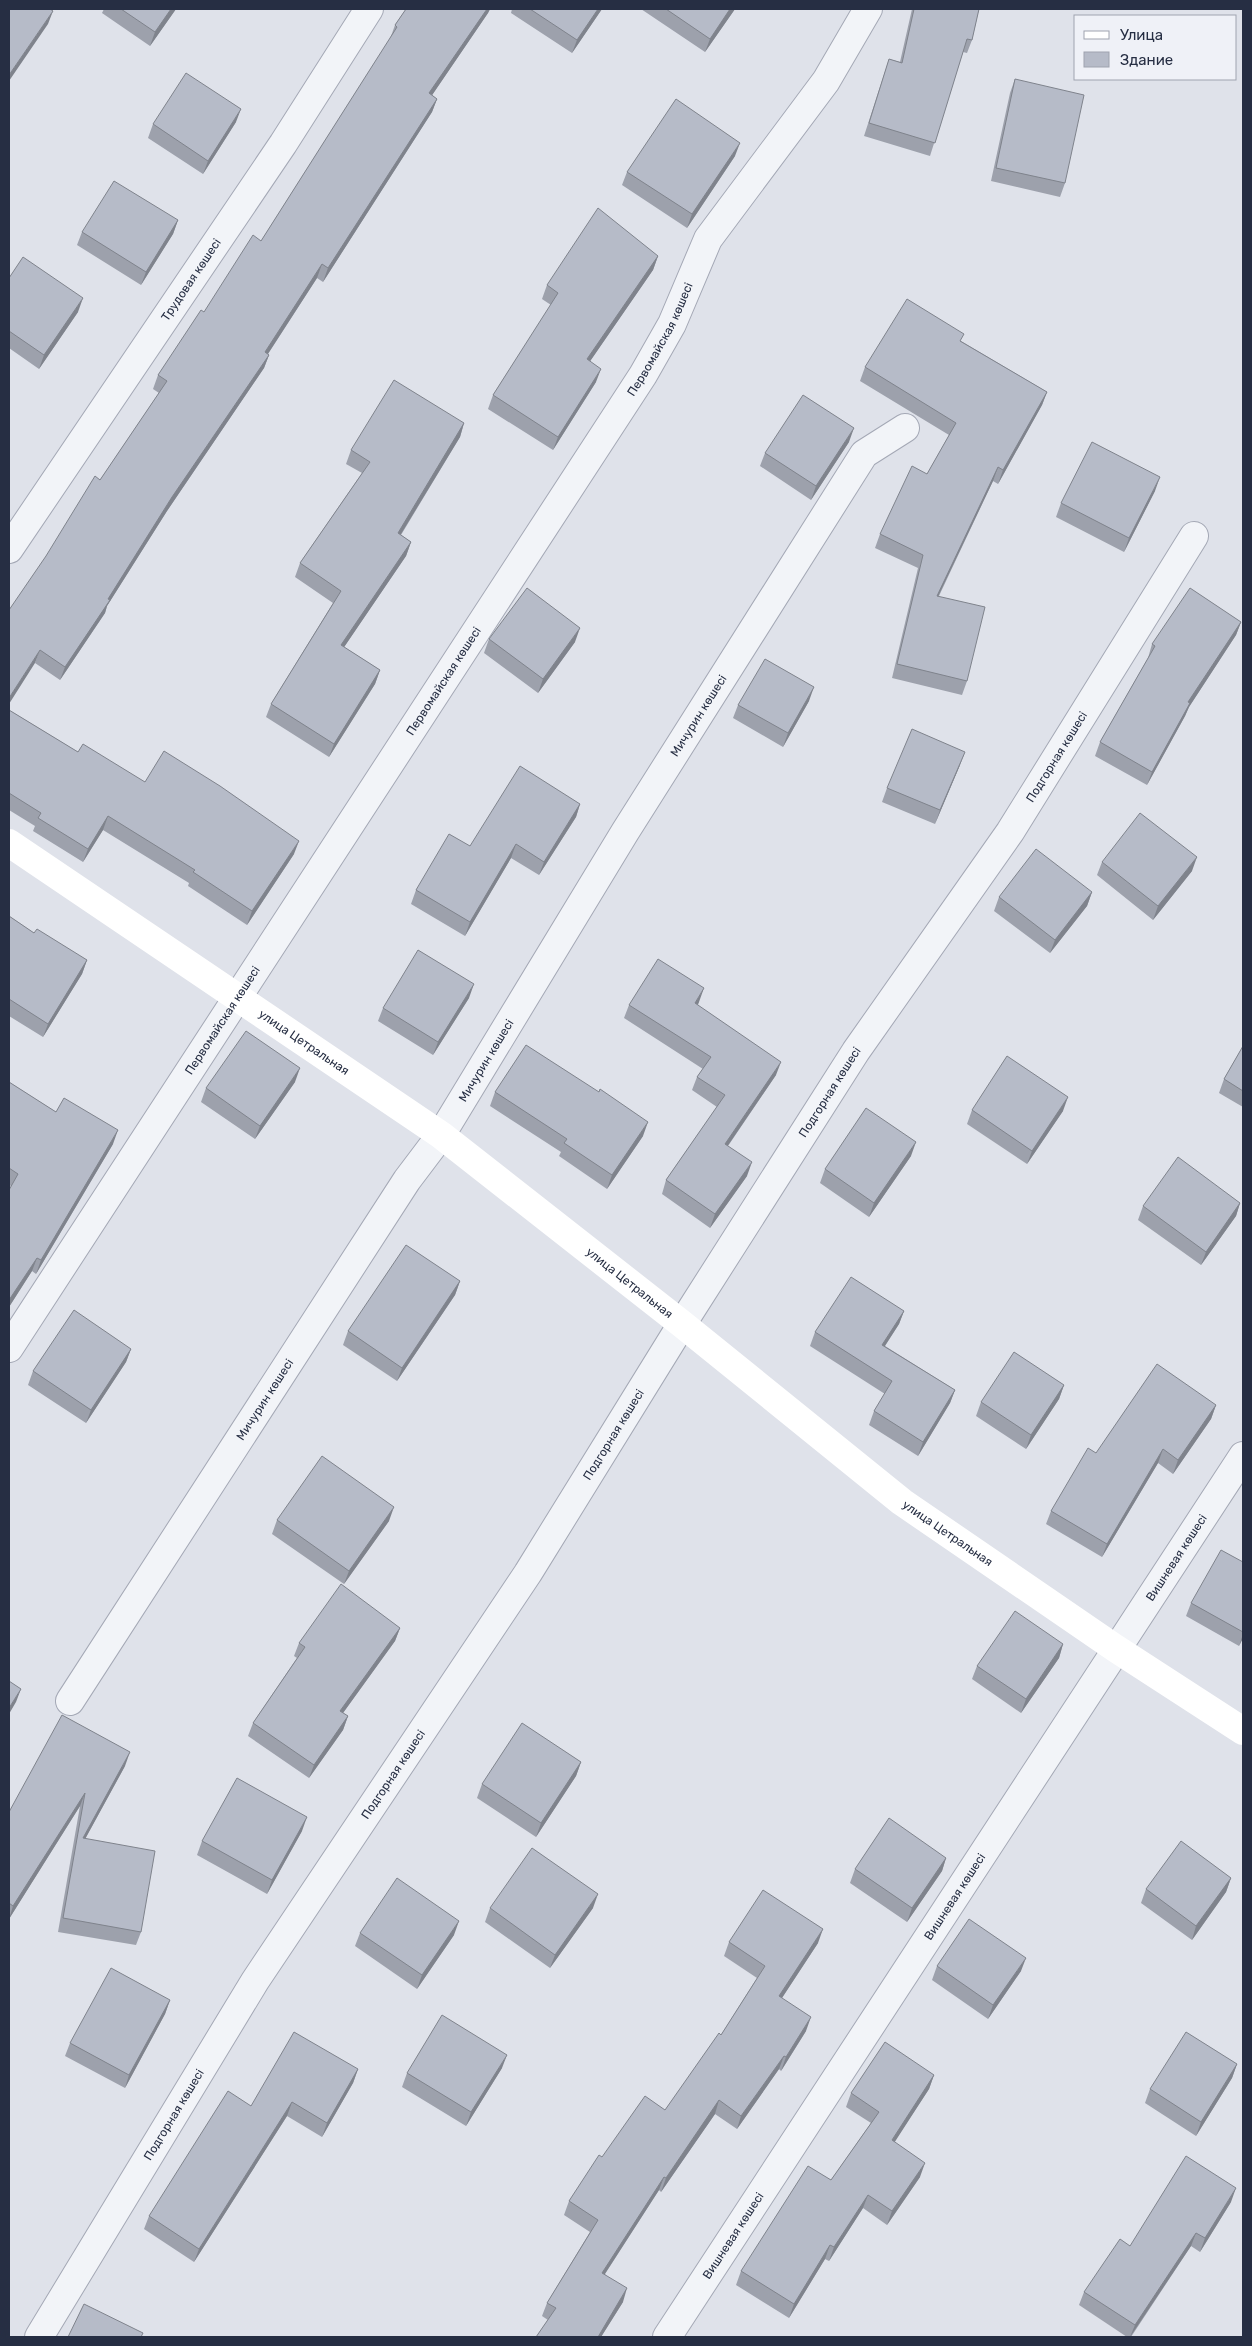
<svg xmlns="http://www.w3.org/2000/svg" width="1252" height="2346" font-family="Rubik,sans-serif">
<rect width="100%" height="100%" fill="#dfe2ea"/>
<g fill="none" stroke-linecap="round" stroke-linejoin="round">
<defs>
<g id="street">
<path id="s1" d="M 9,549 L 283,144 L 369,9"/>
<path id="s2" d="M 9,1348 L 643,375 L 672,324 L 708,239 L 826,81 L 868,9"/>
<path id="s3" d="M 70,1701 L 407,1180 L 441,1135 L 625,832 L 864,454 L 905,428"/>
<path id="s4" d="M 39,2337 L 255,1981 L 528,1573 L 682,1324 L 856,1051 L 1010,832 L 1194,536"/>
<path id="s5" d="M 667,2337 L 1243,1456"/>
</g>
</defs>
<!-- street casing -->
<use href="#street" stroke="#a4a8b5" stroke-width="30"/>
<!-- street -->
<use href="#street" stroke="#f2f4f8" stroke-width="28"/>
<!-- secondary -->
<path stroke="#fff" stroke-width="28" id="s6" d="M 9,843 L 441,1135 L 682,1324 L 902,1502 L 1115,1648 L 1243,1731"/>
</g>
<!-- wall -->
<path fill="#9da1ac" d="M 104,9 L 176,9 L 150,46 L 102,13 Z
M 406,9 L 490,9 L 488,13 L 432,95 L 437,99 L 432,112 L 323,282 L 317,278 L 268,354 L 269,355 L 264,368 L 167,511 L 107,606 L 105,613 L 60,680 L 35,663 L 100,480 L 159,393 L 153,389 L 158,375 L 204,312 L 261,241 L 390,39 L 395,25 Z
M 512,9 L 602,9 L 572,53 L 511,13 Z
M 641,9 L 735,9 L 705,52 Z
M 912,9 L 979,9 L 972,40 L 967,53 L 963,52 L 930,156 L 864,136 L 889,59 L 900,62 Z
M 1015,79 L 1065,183 L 1060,197 L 991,181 L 1010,93 Z
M 236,122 L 203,174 L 148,138 L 153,124 Z
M 735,156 L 687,228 L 622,185 L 627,172 Z
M 178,220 L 173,234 L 141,285 L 77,245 L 82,232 Z
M 658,256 L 653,270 L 590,361 L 596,382 L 553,450 L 488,409 L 493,395 L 551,305 L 542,299 L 547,285 Z
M 9,278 L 78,312 L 39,369 L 9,348 Z
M 961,341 L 1047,392 L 1042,405 L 998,484 L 993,481 L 939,596 L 967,681 L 962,695 L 892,678 L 918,568 L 875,548 L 880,534 L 927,474 L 949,435 L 860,381 L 865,367 Z
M 464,423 L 460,437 L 401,535 L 411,542 L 406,556 L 344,647 L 380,670 L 375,684 L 329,757 L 266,717 L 271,704 L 333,603 L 295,577 L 300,563 L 362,473 L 346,464 L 351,450 Z
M 849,442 L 811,500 L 760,466 L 765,453 Z
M 1155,491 L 1124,552 L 1056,517 L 1061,503 Z
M 1241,622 L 1236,635 L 1189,707 L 1185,716 L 1147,785 L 1095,756 L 1100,742 L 1148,658 L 1152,644 Z
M 489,639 L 575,642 L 538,693 L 484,653 Z
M 809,701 L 783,747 L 733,718 L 738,705 Z
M 9,710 L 78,752 L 145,782 L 294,854 L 247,925 L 188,886 L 189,883 L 103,830 L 83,862 L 33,831 L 35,826 L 9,810 Z
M 960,765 L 935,824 L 882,802 L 887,788 Z
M 580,804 L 576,817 L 539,875 L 511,858 L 465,936 L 411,904 L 416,890 L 470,846 Z
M 1102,862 L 1192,871 L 1153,920 L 1097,875 Z
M 1092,892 L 1087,906 L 1050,953 L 994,911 L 999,897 Z
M 9,916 L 34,933 L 87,960 L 82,974 L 43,1037 L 9,1016 Z
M 469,998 L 433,1055 L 378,1021 L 383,1008 Z
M 699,1002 L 698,1005 L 776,1075 L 728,1146 L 747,1176 L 710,1228 L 662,1194 L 666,1180 L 717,1107 L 692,1090 L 697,1077 L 703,1069 L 624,1018 L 629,1005 Z
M 1243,1046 L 1243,1107 L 1219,1093 L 1224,1079 Z
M 9,1082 L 56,1112 L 113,1144 L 36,1274 L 32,1271 L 9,1307 L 9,1190 L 11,1186 L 9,1185 Z
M 295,1082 L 255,1139 L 201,1102 L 206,1088 Z
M 495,1092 L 643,1136 L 607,1189 L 559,1156 L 561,1152 L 490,1106 Z
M 972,1110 L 1063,1111 L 1027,1164 L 967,1124 Z
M 911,1156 L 869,1217 L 820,1183 L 825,1169 Z
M 1240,1203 L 1236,1216 L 1201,1265 L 1138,1220 L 1143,1206 Z
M 460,1281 L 455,1295 L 397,1381 L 343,1345 L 348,1331 Z
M 904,1311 L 899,1324 L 885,1346 L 955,1390 L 950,1403 L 918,1456 L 869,1425 L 874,1411 L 885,1394 L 810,1346 L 815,1332 Z
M 131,1349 L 126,1362 L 86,1423 L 28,1385 L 33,1371 Z
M 1064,1385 L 1059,1399 L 1026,1449 L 976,1416 L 981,1402 Z
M 1216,1405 L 1211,1419 L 1173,1474 L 1158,1463 L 1102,1557 L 1046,1524 L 1051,1511 L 1096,1453 Z
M 277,1520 L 389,1521 L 344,1584 L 272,1534 Z
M 1243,1562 L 1243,1638 L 1239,1646 L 1186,1616 L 1191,1603 Z
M 400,1628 L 395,1641 L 343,1713 L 348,1716 L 343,1730 L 309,1778 L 248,1736 L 253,1723 L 297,1658 L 294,1656 L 299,1643 Z
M 1063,1644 L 1059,1658 L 1021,1713 L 972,1679 L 977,1666 Z
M 581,1762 L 576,1776 L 536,1837 L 477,1798 L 482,1784 Z
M 125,1766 L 85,1839 L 141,1932 L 136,1945 L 58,1932 L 80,1806 L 9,1919 L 9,1812 Z
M 302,1831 L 267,1894 L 197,1855 L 202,1841 Z
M 946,1858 L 942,1871 L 907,1922 L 850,1883 L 855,1869 Z
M 1231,1878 L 1226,1892 L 1192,1940 L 1141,1903 L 1146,1889 Z
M 490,1908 L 593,1908 L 550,1968 L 485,1922 Z
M 360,1933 L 454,1935 L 417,1989 L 355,1946 Z
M 729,1942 L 818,1943 L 782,1998 L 806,2031 L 781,2071 L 779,2069 L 737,2129 L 715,2114 L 661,2192 L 659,2190 L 605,2274 L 623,2302 L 601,2337 L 536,2337 L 548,2320 L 542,2316 L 547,2303 L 590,2232 L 564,2215 L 569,2201 L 602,2157 L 665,2110 L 721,2035 L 757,1978 L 724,1956 Z
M 937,1966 L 1021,1971 L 988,2019 L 932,1980 Z
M 170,2000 L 165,2014 L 125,2088 L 65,2056 L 70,2043 Z
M 1237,2064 L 1232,2078 L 1196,2136 L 1145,2103 L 1150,2089 Z
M 502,2068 L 466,2126 L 402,2087 L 407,2073 Z
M 358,2069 L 353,2083 L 322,2137 L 287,2116 L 194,2262 L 144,2229 L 149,2216 L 251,2106 Z
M 934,2075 L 929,2089 L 894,2142 L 920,2177 L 887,2225 L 863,2208 L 829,2261 L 825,2259 L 789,2318 L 736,2285 L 741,2271 L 831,2180 L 871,2123 L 846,2107 L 851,2093 Z
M 1231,2202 L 1200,2252 L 1191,2246 L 1131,2337 L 1127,2337 L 1079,2305 L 1084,2292 L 1130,2246 Z"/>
<!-- shaded-wall -->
<path fill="#7f838c" d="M 171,9 L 176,9 L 150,46 L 155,32 Z
M 487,9 L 490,9 L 488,13 L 424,107 L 429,93 Z
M 598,9 L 602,9 L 572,53 L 577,40 Z
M 730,9 L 735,9 L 705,52 L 710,39 Z
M 53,11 L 48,24 L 9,81 L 9,75 Z
M 437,99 L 432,112 L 323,282 L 328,268 Z
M 241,109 L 236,122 L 203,174 L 208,161 Z
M 740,143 L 735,156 L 687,228 L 692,214 Z
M 178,220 L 173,234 L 141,285 L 146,272 Z
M 658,256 L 653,270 L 582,373 L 587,359 Z
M 322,264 L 317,278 L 260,366 L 265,352 Z
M 83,298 L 78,312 L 39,369 L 44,355 Z
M 269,355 L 264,368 L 167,511 L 107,606 L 105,613 L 60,680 L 65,667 L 172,497 Z
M 601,369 L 596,382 L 553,450 L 558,437 Z
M 1047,392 L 1042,405 L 998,484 L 1003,470 Z
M 464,423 L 460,437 L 393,547 L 398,533 Z
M 854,428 L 849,442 L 811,500 L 816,486 Z
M 998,467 L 993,481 L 932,609 L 937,596 Z
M 1160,477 L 1155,491 L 1124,552 L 1129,538 Z
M 411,542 L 406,556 L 336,659 L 341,645 Z
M 1241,622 L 1236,635 L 1189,707 L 1185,716 L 1147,785 L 1152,772 L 1188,702 Z
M 580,628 L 575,642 L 538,693 L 543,679 Z
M 40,650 L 35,663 L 9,704 L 9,698 Z
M 380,670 L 375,684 L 329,757 L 334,744 Z
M 814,687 L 809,701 L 783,747 L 788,733 Z
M 965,752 L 960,765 L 935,824 L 940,810 Z
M 580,804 L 576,817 L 539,875 L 544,862 Z
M 108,816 L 103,830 L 83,862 L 88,849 Z
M 299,841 L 294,854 L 247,925 L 252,911 Z
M 516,844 L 511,858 L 465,936 L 470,922 Z
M 1197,857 L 1192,871 L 1153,920 L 1158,906 Z
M 1092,892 L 1087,906 L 1050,953 L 1055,940 Z
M 87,960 L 82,974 L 43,1037 L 48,1024 Z
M 474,984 L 469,998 L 433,1055 L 438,1042 Z
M 704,988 L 699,1002 L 690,1017 L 695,1003 Z
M 781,1062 L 776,1075 L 720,1157 L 725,1144 Z
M 300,1068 L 295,1082 L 255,1139 L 260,1126 Z
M 1068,1097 L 1063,1111 L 1027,1164 L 1032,1151 Z
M 648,1122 L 643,1136 L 607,1189 L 612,1175 Z
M 118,1130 L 113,1144 L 36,1274 L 41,1260 Z
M 916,1142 L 911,1156 L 869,1217 L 874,1203 Z
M 752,1162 L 747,1176 L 710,1228 L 715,1214 Z
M 1240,1203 L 1236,1216 L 1201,1265 L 1206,1252 Z
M 37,1258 L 32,1271 L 9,1307 L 9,1300 Z
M 460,1281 L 455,1295 L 397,1381 L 402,1368 Z
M 904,1311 L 899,1324 L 877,1358 L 882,1345 Z
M 131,1349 L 126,1362 L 86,1423 L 91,1410 Z
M 1064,1385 L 1059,1399 L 1026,1449 L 1031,1435 Z
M 955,1390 L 950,1403 L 918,1456 L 923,1442 Z
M 1216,1405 L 1211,1419 L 1173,1474 L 1178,1460 Z
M 1163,1449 L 1158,1463 L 1102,1557 L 1107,1544 Z
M 394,1507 L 389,1521 L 344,1584 L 349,1571 Z
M 400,1628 L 395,1641 L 335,1724 L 340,1711 Z
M 1243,1634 L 1243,1638 L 1239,1646 Z
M 1063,1644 L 1059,1658 L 1021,1713 L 1026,1699 Z
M 21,1689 L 16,1702 L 9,1714 L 9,1708 Z
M 348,1716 L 343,1730 L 309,1778 L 314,1765 Z
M 130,1752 L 125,1766 L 78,1852 L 83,1838 Z
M 581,1762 L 576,1776 L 536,1837 L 541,1823 Z
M 85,1793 L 80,1806 L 9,1919 L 13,1906 Z
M 307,1817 L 302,1831 L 267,1894 L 272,1880 Z
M 946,1858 L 942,1871 L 907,1922 L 912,1908 Z
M 1231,1878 L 1226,1892 L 1192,1940 L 1196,1926 Z
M 598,1894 L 593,1908 L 550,1968 L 555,1955 Z
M 459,1921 L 454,1935 L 417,1989 L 422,1975 Z
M 823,1929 L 818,1943 L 774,2010 L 779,1996 Z
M 1026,1958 L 1021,1971 L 988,2019 L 993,2005 Z
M 170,2000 L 165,2014 L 125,2088 L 129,2075 Z
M 811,2017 L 806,2031 L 781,2071 L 786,2057 Z
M 507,2055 L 502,2068 L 466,2126 L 471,2112 Z
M 784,2056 L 779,2069 L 737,2129 L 741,2116 Z
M 1237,2064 L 1232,2078 L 1196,2136 L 1201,2122 Z
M 358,2069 L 353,2083 L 322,2137 L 327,2123 Z
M 934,2075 L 929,2089 L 887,2154 L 892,2140 Z
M 719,2100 L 715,2114 L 661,2192 L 666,2178 Z
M 292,2102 L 287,2116 L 194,2262 L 199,2249 Z
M 925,2163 L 920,2177 L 887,2225 L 892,2211 Z
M 664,2177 L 659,2190 L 597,2286 L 602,2273 Z
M 1236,2188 L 1231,2202 L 1200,2252 L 1205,2238 Z
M 868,2195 L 863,2208 L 829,2261 L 834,2247 Z
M 1196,2233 L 1191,2246 L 1130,2337 L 1135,2325 Z
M 830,2245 L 825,2259 L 789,2318 L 794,2304 Z
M 627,2288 L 623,2302 L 601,2337 L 598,2337 Z"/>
<!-- building -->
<path fill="#b6bbc8" stroke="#7f838c" d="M 9,9 L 50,9 L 53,11 L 9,75 Z
M 121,9 L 171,9 L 155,32 Z
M 406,9 L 487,9 L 429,93 L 437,99 L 328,268 L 322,264 L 265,352 L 269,355 L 172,497 L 108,599 L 110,600 L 65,667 L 40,650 L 9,698 L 9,610 L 46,556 L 95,476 L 100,480 L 167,381 L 158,375 L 201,310 L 204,312 L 253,235 L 261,241 L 397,27 L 395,25 Z
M 530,9 L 598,9 L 577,40 Z
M 666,9 L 730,9 L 710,39 Z
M 914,9 L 979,9 L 972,40 L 967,39 L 935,143 L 869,123 L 889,59 L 902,63 Z
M 186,73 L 241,109 L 208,161 L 153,124 Z
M 1015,79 L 1084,95 L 1065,183 L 996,168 Z
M 676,99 L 740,143 L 692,214 L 627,172 Z
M 114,181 L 178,220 L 146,272 L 82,232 Z
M 598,208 L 658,256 L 587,359 L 601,369 L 558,437 L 493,395 L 558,293 L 547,285 Z
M 23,257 L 83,298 L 44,355 L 9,331 L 9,278 Z
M 907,299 L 964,334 L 960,341 L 1047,392 L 1003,470 L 998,467 L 937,596 L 985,607 L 967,681 L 897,664 L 923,555 L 880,534 L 912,466 L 927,474 L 956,423 L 865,367 Z
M 394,380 L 464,423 L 398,533 L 411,542 L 341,645 L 380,670 L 334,744 L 271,704 L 341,591 L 300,563 L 370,462 L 351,450 Z
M 803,395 L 854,428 L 816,486 L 765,453 Z
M 1092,442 L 1160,477 L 1129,538 L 1061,503 Z
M 527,588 L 580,628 L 543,679 L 489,639 Z
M 1190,588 L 1241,622 L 1188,702 L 1190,703 L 1152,772 L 1100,742 L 1155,646 L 1152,644 Z
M 765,659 L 814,687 L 788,733 L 738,705 Z
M 9,710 L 78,752 L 83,744 L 145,782 L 164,751 L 220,786 L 299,841 L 252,911 L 193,872 L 195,870 L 108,816 L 88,849 L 38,818 L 41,813 L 9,793 Z
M 912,729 L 965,752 L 940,810 L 887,788 Z
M 520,766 L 580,804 L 544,862 L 516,844 L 470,922 L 416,890 L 449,834 L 470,846 Z
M 1140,813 L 1197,857 L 1158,906 L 1102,862 Z
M 1036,849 L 1092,892 L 1055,940 L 999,897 Z
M 9,916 L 34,933 L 37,929 L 87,960 L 48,1024 L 9,999 Z
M 418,950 L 474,984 L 438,1042 L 383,1008 Z
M 658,959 L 704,988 L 695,1003 L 781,1062 L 725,1144 L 752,1162 L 715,1214 L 666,1180 L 725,1095 L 697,1077 L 711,1057 L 629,1005 Z
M 246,1031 L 300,1068 L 260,1126 L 206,1088 Z
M 526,1045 L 599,1092 L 600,1089 L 648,1122 L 612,1175 L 564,1143 L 567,1139 L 495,1092 Z
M 1243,1046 L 1243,1091 L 1224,1079 Z
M 1007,1056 L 1068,1097 L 1032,1151 L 972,1110 Z
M 9,1082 L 56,1112 L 64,1098 L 118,1130 L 41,1260 L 37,1258 L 9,1300 L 9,1190 L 18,1174 L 9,1168 Z
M 866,1108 L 916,1142 L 874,1203 L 825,1169 Z
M 1178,1157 L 1240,1203 L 1206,1252 L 1143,1206 Z
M 406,1245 L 460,1281 L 402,1368 L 348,1331 Z
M 851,1277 L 904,1311 L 882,1345 L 955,1390 L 923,1442 L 874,1411 L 892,1381 L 815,1332 Z
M 74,1310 L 131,1349 L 91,1410 L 33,1371 Z
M 1014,1352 L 1064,1385 L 1031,1435 L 981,1402 Z
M 1157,1364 L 1216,1405 L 1178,1460 L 1163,1449 L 1107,1544 L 1051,1511 L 1088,1448 L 1096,1453 Z
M 322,1456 L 394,1507 L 349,1571 L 277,1520 Z
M 1221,1550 L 1243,1562 L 1243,1632 L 1191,1603 Z
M 341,1584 L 400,1628 L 340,1711 L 348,1716 L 314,1765 L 253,1723 L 305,1647 L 299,1643 Z
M 1015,1611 L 1063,1644 L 1026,1699 L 977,1666 Z
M 9,1681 L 21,1689 L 9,1708 Z
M 62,1715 L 130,1752 L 83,1838 L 155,1851 L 141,1932 L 63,1918 L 85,1793 L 13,1906 L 9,1903 L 9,1812 Z
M 522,1723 L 581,1762 L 541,1823 L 482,1784 Z
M 237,1778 L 307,1817 L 272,1880 L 202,1841 Z
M 889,1818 L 946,1858 L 912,1908 L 855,1869 Z
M 1181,1841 L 1231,1878 L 1196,1926 L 1146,1889 Z
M 532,1848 L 598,1894 L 555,1955 L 490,1908 Z
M 397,1878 L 459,1921 L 422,1975 L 360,1933 Z
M 763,1890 L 823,1929 L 779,1996 L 811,2017 L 786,2057 L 784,2056 L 741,2116 L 719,2100 L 666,2178 L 664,2177 L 602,2273 L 627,2288 L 598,2337 L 536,2337 L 556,2308 L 547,2303 L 598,2220 L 569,2201 L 599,2155 L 602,2157 L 645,2096 L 665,2110 L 719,2033 L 721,2035 L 765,1966 L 729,1942 Z
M 969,1919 L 1026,1958 L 993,2005 L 937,1966 Z
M 111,1968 L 170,2000 L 129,2075 L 70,2043 Z
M 442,2015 L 507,2055 L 471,2112 L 407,2073 Z
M 294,2032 L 358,2069 L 327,2123 L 292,2102 L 199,2249 L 149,2216 L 228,2091 L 251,2106 Z
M 1186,2032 L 1237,2064 L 1201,2122 L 1150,2089 Z
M 885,2042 L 934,2075 L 892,2140 L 925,2163 L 892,2211 L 868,2195 L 834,2247 L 830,2245 L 794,2304 L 741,2271 L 808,2166 L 831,2180 L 879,2112 L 851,2093 Z
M 1186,2156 L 1236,2188 L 1205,2238 L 1196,2233 L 1135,2325 L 1084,2292 L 1120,2239 L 1130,2246 Z
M 84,2304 L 143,2333 L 141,2337 L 68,2337 Z"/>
<g text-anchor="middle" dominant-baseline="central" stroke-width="4" stroke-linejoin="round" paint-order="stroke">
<!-- street labels -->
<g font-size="12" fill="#262e43" stroke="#eff1f7">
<text stroke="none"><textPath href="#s1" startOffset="325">Трудовая көшесі</textPath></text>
<text stroke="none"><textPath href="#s2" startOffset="1201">Первомайская көшесі</textPath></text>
<text stroke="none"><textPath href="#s2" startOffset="796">Первомайская көшесі</textPath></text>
<text stroke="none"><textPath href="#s3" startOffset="1169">Мичурин көшесі</textPath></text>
<text stroke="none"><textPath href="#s4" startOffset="1880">Подгорная көшесі</textPath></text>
<text stroke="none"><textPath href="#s2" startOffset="391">Первомайская көшесі</textPath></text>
<text stroke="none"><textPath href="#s6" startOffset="356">улица Цетральная</textPath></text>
<text stroke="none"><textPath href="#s3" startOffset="764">Мичурин көшесі</textPath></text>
<text stroke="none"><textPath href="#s4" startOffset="1475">Подгорная көшесі</textPath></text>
<text stroke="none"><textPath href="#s6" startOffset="761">улица Цетральная</textPath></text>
<text stroke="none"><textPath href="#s3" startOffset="359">Мичурин көшесі</textPath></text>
<text stroke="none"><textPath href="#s4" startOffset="1070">Подгорная көшесі</textPath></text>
<text stroke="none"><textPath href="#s6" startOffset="1166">улица Цетральная</textPath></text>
<text stroke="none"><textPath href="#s5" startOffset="931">Вишневая көшесі</textPath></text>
<text stroke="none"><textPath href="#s4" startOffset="665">Подгорная көшесі</textPath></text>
<text stroke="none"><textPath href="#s5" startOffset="526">Вишневая көшесі</textPath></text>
<text stroke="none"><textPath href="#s4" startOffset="260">Подгорная көшесі</textPath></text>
<text stroke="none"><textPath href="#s5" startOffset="121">Вишневая көшесі</textPath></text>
</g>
</g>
<!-- border -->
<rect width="1252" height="2346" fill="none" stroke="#262e43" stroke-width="20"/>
<!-- legend -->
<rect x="1074" y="15" width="162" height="65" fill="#eff1f7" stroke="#9fa3af"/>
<rect x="1084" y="31" width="25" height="8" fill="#ffffff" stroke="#9fa3af"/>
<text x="1120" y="40" font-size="15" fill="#262e43">Улица</text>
<rect x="1084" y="52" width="25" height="15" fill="#b6bbc8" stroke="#9fa3af"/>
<text x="1120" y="65" font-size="15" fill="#262e43">Здание</text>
</svg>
